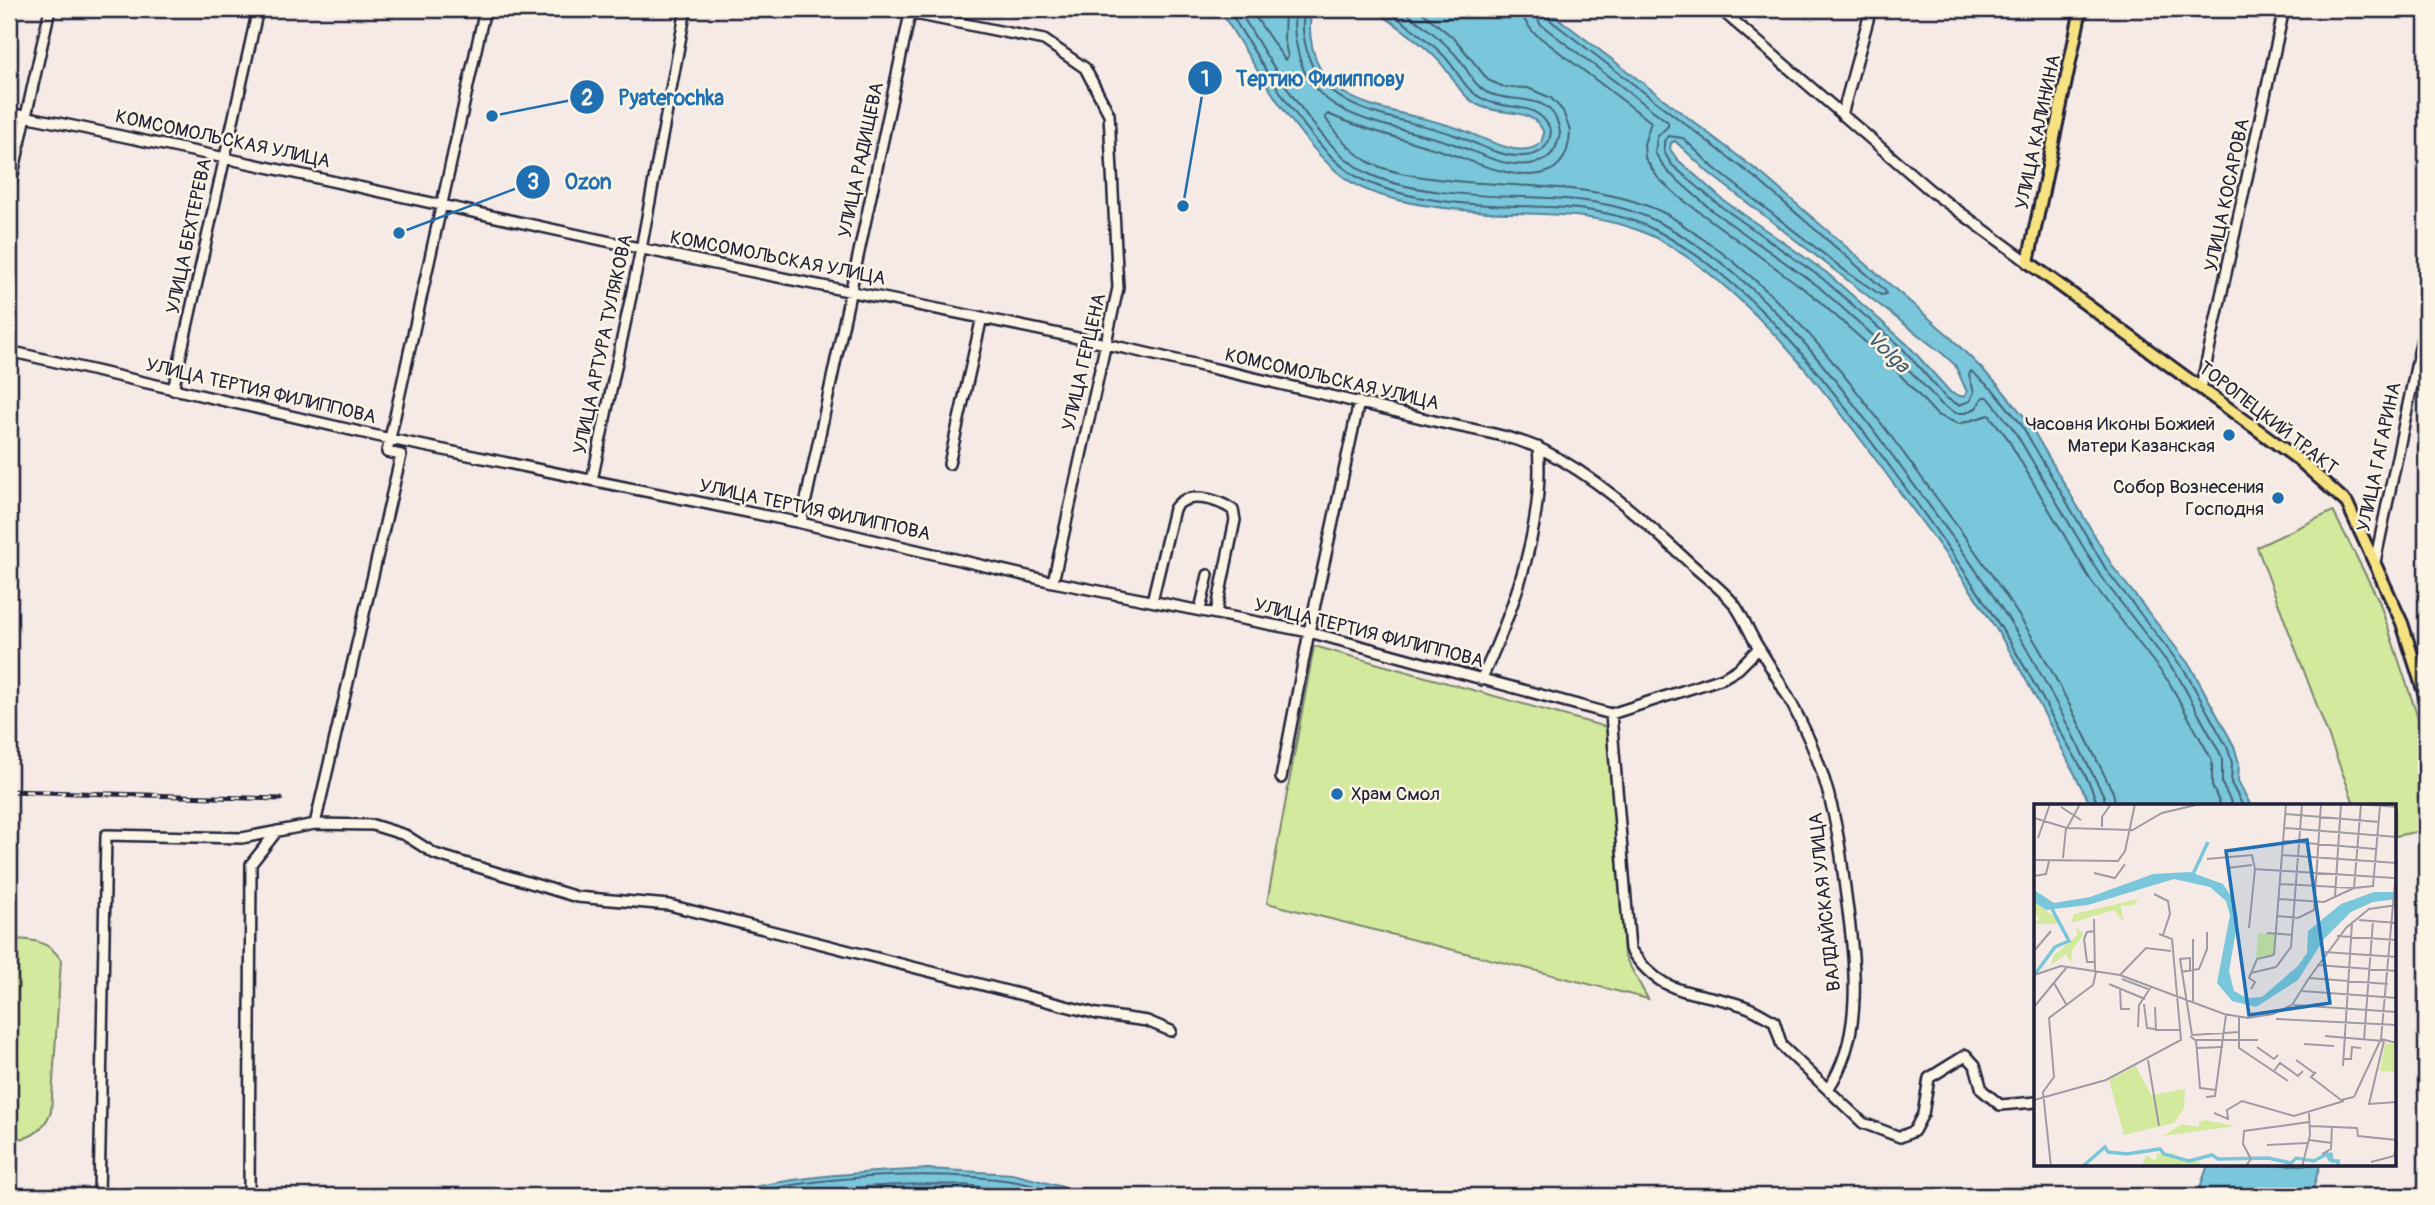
<svg xmlns="http://www.w3.org/2000/svg" width="2435" height="1205" font-family="Pangolin,sans-serif">
<rect width="100%" height="100%" fill="#f6eae6"/>
<filter id="ink" filterUnits="userSpaceOnUse"><feTurbulence type="fractalNoise" baseFrequency=".0143" numOctaves="2"/><feDisplacementMap in="SourceGraphic" scale="14" xChannelSelector="R" yChannelSelector="G"/><feConvolveMatrix kernelMatrix="1 2 1 2 8 2 1 2 1" color-interpolation-filters="sRGB"/></filter>
<g filter="url(#ink)">
<!-- green -->
<path fill="#d2e99e" stroke="#7a866c" stroke-width="2" d="M 2333,511 L 2379,601 L 2426,742 L 2426,830 L 2395,836 L 2395,806 L 2355,806 L 2257,547 Z
M 1314,646 L 1613,729 L 1624,955 L 1648,999 L 1267,903 Z
M 9,939 C 30,939 49,940 61,960 L 51,1112 C 43,1130 30,1142 9,1138 Z"/>
<!-- water -->
<path fill="#7ac6da" stroke="#57849a" stroke-width="2" fill-rule="evenodd" d="M 1219,9 L 1312,9 C 1306,35 1314,71 1336,88 C 1370,112 1416,114 1454,127 C 1473,133 1491,144 1510,148 C 1520,151 1533,150 1541,143 L 1544,133 C 1533,105 1500,117 1478,105 C 1459,95 1452,74 1438,60 C 1419,40 1396,25 1373,9 L 1546,9 L 1763,175 L 1946,333 L 1999,386 L 2027,420 L 2113,567 L 2191,667 L 2234,746 L 2239,763 L 2238,781 L 2251,806 L 2091,806 C 2064,754 2039,700 2009,650 C 1967,579 1916,515 1868,449 C 1813,375 1737,280 1654,237 C 1608,214 1557,214 1506,213 C 1463,211 1397,206 1358,186 C 1306,160 1251,58 1219,9 ZM 1675,141 L 1709,173 L 1943,354 L 1955,365 L 1967,392 L 1964,397 L 1951,393 L 1908,345 L 1827,273 L 1723,200 L 1677,159 L 1670,149 L 1671,143 Z
M 2208,1165 L 2320,1165 L 2311,1196 L 2197,1196 Z
M 928,1169 L 1013,1174 L 1097,1196 L 718,1196 C 787,1176 856,1173 928,1169 Z"/>
<g fill="none" stroke-linecap="round" stroke-linejoin="round">
<!-- shore -->
<path stroke="#45647b" stroke-width="2" d="M 1228,9 C 1257,55 1314,158 1363,180 C 1408,201 1468,205 1517,206 C 1565,207 1615,208 1659,232 C 1756,285 1826,381 1891,468 C 1953,553 2006,628 2055,722 C 2067,745 2093,782 2097,806
M 1238,9 C 1268,57 1314,142 1363,171 C 1403,193 1477,196 1522,197 C 1570,198 1619,201 1662,224 C 1755,273 1825,364 1886,447 C 1933,511 1981,573 2022,641 C 2052,691 2077,745 2104,796 L 2105,806
M 1250,9 L 1285,60 L 1288,57 L 1284,39 L 1285,9
M 1296,9 C 1292,25 1295,40 1299,56 C 1315,122 1394,124 1448,142 C 1477,151 1507,172 1539,162 C 1552,158 1558,145 1560,133 C 1554,88 1513,106 1486,92 C 1473,84 1468,70 1459,59 C 1443,39 1421,23 1400,9
M 1305,9 C 1301,23 1303,37 1307,51 C 1323,116 1400,116 1452,134 C 1474,141 1499,158 1523,156 C 1539,156 1550,147 1551,131 C 1538,98 1506,113 1481,98 C 1464,89 1458,71 1445,57 C 1428,39 1406,24 1385,9
M 1418,9 L 1455,39 L 1488,80 L 1504,87 L 1528,88 L 1551,98 L 1563,111 L 1570,131 C 1568,207 1482,164 1445,152 C 1405,139 1366,131 1328,114 L 1325,117 C 1335,134 1351,151 1367,161 C 1387,172 1414,176 1437,179 C 1512,189 1597,180 1666,214 C 1679,221 1691,231 1703,239 C 1780,292 1838,365 1893,439 C 1941,504 1989,567 2031,635 C 2062,685 2086,740 2113,792 L 2116,806
M 1523,9 L 1525,21 L 1533,32 L 1651,122 L 1644,144 L 1645,158 L 1658,178 L 1679,197 L 1811,294 L 1890,364 L 1937,415 L 1959,424 L 1989,415 L 2006,436 L 2091,581 L 2169,682 L 2212,760 L 2212,786 L 2221,806
M 1534,9 L 1540,24 L 1668,122 L 1668,126 L 1657,137 L 1655,153 L 1667,171 L 1714,212 L 1818,286 L 1897,357 L 1942,405 L 1956,413 L 1966,413 L 1976,408 L 1983,397 L 1988,397 L 2014,430 L 2101,577 L 2178,676 L 2222,757 L 2222,784 L 2233,806
M 1543,9 L 1546,17 L 1758,180 L 1885,290 L 1886,294 L 1881,295 L 1848,273 L 1714,168 L 1683,138 L 1669,136 L 1664,141 L 1664,152 L 1672,165 L 1719,205 L 1823,279 L 1904,350 L 1946,398 L 1959,405 L 1970,401 L 1974,392 L 1969,375 L 1971,371 L 1994,391 L 2021,424 L 2107,571 L 2185,671 L 2228,749 L 2232,763 L 2231,783 L 2243,806
M 743,1196 C 817,1175 936,1170 1012,1181 C 1031,1184 1051,1191 1069,1196
M 786,1196 C 866,1185 956,1176 1035,1196"/>
<defs>
<path id="minor" d="M 485,9 L 387,452 L 401,455 L 315,824 L 373,825 L 405,835 L 435,854 L 577,897 L 669,905 L 1097,1014 L 1147,1021 L 1171,1031
M 890,9 L 1044,40 L 1085,68 L 1109,114 L 1118,288 L 1053,582
M 1720,9 L 1931,191 L 2028,262
M 9,113 C 219,155 429,203 639,248 C 803,284 969,313 1133,350 C 1232,373 1331,395 1430,420 C 1466,429 1509,434 1543,450 C 1599,478 1645,522 1691,564 C 1705,577 1722,589 1734,604 C 1743,616 1749,632 1757,645 C 1806,722 1833,779 1843,872 C 1851,940 1870,1028 1828,1089
M 1842,115 L 1871,9
M 9,192 L 50,9
M 9,351 L 390,439 L 801,523 L 1053,582 L 1309,632 L 1611,714
M 2201,387 L 2284,9
M 173,390 L 258,9
M 949,464 L 982,317
M 592,480 L 641,249 L 686,9
M 801,523 L 911,9
M 2375,562 L 2426,319
M 1152,601 L 1174,509 C 1186,490 1217,499 1233,510 L 1235,520 L 1216,613
M 1200,610 L 1208,575
M 1481,680 C 1513,612 1545,523 1538,447
M 1611,714 L 1630,949 C 1664,1000 1693,988 1744,1006 C 1754,1009 1764,1016 1774,1021 L 1782,1046 L 1863,1123 L 1900,1137 L 1914,1131 L 1923,1114 L 1929,1078 L 1966,1055 L 1975,1065 L 1982,1090 L 2000,1105 L 2036,1102
M 1611,714 L 1723,678 L 1738,669 L 1759,648
M 1281,778 L 1309,632 L 1359,402
M 99,1196 L 106,835 L 242,838 L 315,824
M 249,1196 L 251,864 L 277,831"/>
<path id="major" d="M 2081,9 L 2028,262 L 2299,460 L 2347,503 L 2402,623 L 2426,699"/>
</defs>
<!-- minor casing -->
<use href="#minor" stroke="#22223b" stroke-width="14"/>
<!-- major casing -->
<use href="#major" stroke="#22223b" stroke-width="16"/>
<!-- minor -->
<use href="#minor" stroke="#fcf5e5" stroke-width="9"/>
<!-- major -->
<use href="#major" stroke="#f7e281" stroke-width="10"/>
<defs>
<path id="rail" d="M 9,791 L 281,799"/>
</defs>
<!-- rail casing -->
<use href="#rail" stroke="#22223b" stroke-width="5"/>
<!-- rail -->
<use href="#rail" stroke="#fcf5e5" stroke-width="2.5" stroke-dasharray="8" stroke-linecap="butt"/>
</g>
</g>
<!-- markers -->
<g fill="#1f6fb2" stroke="#fcf5e5" stroke-width="2.5">
<circle cx="2229" cy="435" r="7"/>
<circle cx="2278" cy="498" r="7"/>
<circle cx="1337" cy="794" r="7"/>
</g>
<g text-anchor="middle" dominant-baseline="central" stroke-width="5" stroke-linejoin="round" paint-order="stroke">
<!-- street labels -->
<g font-size="19" fill="#22223b" stroke="#fcf5e5">
<text transform="translate(2038 132) rotate(-78)">УЛИЦА КАЛИНИНА</text>
<text transform="translate(223 139) rotate(12)">КОМСОМОЛЬСКАЯ УЛИЦА</text>
<text transform="translate(861 160) rotate(-78)">УЛИЦА РАДИЩЕВА</text>
<text transform="translate(2227 195) rotate(-78)">УЛИЦА КОСАРОВА</text>
<text transform="translate(189 236) rotate(-78)">УЛИЦА БЕХТЕРЕВА</text>
<text transform="translate(778 258) rotate(11)">КОМСОМОЛЬСКАЯ УЛИЦА</text>
<text transform="translate(603 344) rotate(-78)">УЛИЦА АРТУРА ТУЛЯКОВА</text>
<text transform="translate(1084 362) rotate(-77)">УЛИЦА ГЕРЦЕНА</text>
<text transform="translate(1332 379) rotate(13)">КОМСОМОЛЬСКАЯ УЛИЦА</text>
<text transform="translate(261 391) rotate(13)">УЛИЦА ТЕРТИЯ ФИЛИППОВА</text>
<text transform="translate(2268 418) rotate(38)">ТОРОПЕЦКИЙ ТРАКТ</text>
<text transform="translate(2379 457) rotate(-78)">УЛИЦА ГАГАРИНА</text>
<text transform="translate(815 510) rotate(12)">УЛИЦА ТЕРТИЯ ФИЛИППОВА</text>
<text transform="translate(1369 633) rotate(14)">УЛИЦА ТЕРТИЯ ФИЛИППОВА</text>
<text transform="translate(1825 902) rotate(-96)">ВАЛДАЙСКАЯ УЛИЦА</text>
</g>
<!-- poi labels -->
<g font-size="19" fill="#22223b" stroke="#fcf5e5" text-anchor="end">
<text x="2215" y="424">Часовня Иконы Божией<tspan x="2215" dy="22">Матери Казанская</tspan></text>
<text x="2264" y="487">Собор Вознесения<tspan x="2264" dy="22">Господня</tspan></text>
<text x="1351" y="794" text-anchor="start">Храм Смол</text>
</g>
<!-- water labels -->
<g font-size="21" font-style="italic" fill="#415b73" stroke="#fcf5e5">
<text transform="translate(1888 352) rotate(44)">Volga</text>
</g>
</g>
<!-- overview -->
<g transform="translate(2034 804)">
<rect width="362" height="362" fill="#f6eae6"/>
<path d="M 104,95 L 100,101 L 87,102 L 89,117 L 80,106 L 37,119 L 40,110 ZM 0,98 L 25,116 L 25,120 L 0,120 L 6,114 L 0,110 ZM 41,123 L 50,130 L 38,146 L 37,159 L 32,150 L 17,161 L 20,151 L 44,131 ZM 224,129 L 242,130 L 239,151 L 222,156 ZM 351,239 L 362,240 L 362,268 L 346,267 ZM 102,262 L 117,291 L 151,285 L 150,304 L 140,319 L 90,331 L 75,276 ZM 171,316 L 201,322 L 129,332 L 148,320 L 165,323 L 165,318 ZM 140,349 L 143,355 L 165,355 L 166,362 L 108,362 L 112,351 L 122,357 L 123,350 Z" fill="#d2e99e"/>
<path d="M 156,68 L 189,80 L 201,98 L 204,115 L 195,167 L 200,187 L 213,194 L 228,193 L 264,162 L 273,149 L 274,127 L 307,100 L 340,88 L 362,88 L 363,95 L 339,98 L 317,108 L 290,135 L 264,176 L 222,203 L 198,197 L 183,179 L 196,111 L 192,97 L 176,83 L 140,75 L 54,101 L 12,106 L 0,98 L 0,86 L 20,99 L 56,93 L 119,70 Z" fill="#7ac6da"/>
<path fill="none" stroke="#7ac6da" stroke-width="3.5" d="M 159,70 L 174,38M 1,170 L 21,143 L 35,137 L 17,103M 48,363 L 71,343 L 74,348 L 93,350 L 126,345 L 130,350 L 155,357 L 178,351 L 184,355 L 234,354 L 257,359 L 262,354 L 280,357 L 293,350 L 295,354 L 297,349 L 298,357 L 304,357 L 304,363"/>
<path fill="none" stroke="#a19aa2" stroke-width="2" d="M 325,0 L 363,3M 27,3 L 47,16M 251,10 L 345,18M 0,14 L 33,24 L 98,26M 68,23 L 68,13 L 77,0M 33,24 L 46,0M 251,24 L 363,33M 97,27 L 128,9 L 166,0M 4,34 L 16,0M 250,37 L 342,45M 248,51 L 363,59M 29,54 L 32,24M 173,55 L 218,51 L 221,65M 0,56 L 84,57 L 91,47 L 101,0M 363,56 L 347,235 L 363,239M 193,64 L 218,61M 60,69 L 81,74 L 91,60M 0,72 L 12,70 L 15,57M 246,80 L 320,84 L 327,0M 120,90 L 134,97 L 136,110 L 129,131M 301,92 L 307,0M 245,95 L 290,98 L 320,84 L 339,82 L 346,2M 244,112 L 264,114 L 280,106 L 287,0M 60,115 L 61,168M 325,116 L 363,119M 215,124 L 221,65 L 360,74M 61,127 L 53,128 L 50,135 L 53,158 L 61,158M 233,129 L 259,131M 303,132 L 363,136M 0,147 L 17,127M 291,148 L 363,153M 240,151 L 252,0M 283,161 L 363,167M 156,167 L 156,154 L 146,155 L 158,231M 147,168 L 165,165 L 173,145 L 173,128M 217,169 L 242,163 L 257,143 L 268,0M 0,171 L 27,162 L 86,171 L 190,210 L 214,214 L 239,210 L 258,201 L 275,174 L 354,180M 86,171 L 112,144 L 137,147M 275,174 L 312,124 L 335,105 L 363,101M 88,175 L 114,185M 20,179 L 32,200M 75,180 L 111,195M 217,185 L 221,178 L 215,174 L 223,155 L 240,151M 86,186 L 87,205 L 96,205M 268,187 L 363,194M 159,197 L 159,135M 110,200 L 113,224 L 121,225M 260,201 L 363,208M 0,203 L 33,163M 121,203 L 122,226 L 146,226M 205,213 L 205,244 L 254,277M 242,215 L 363,221M 104,223 L 105,201 L 117,183M 158,231 L 205,228M 156,232 L 161,236 L 224,236M 291,232 L 349,237M 162,236 L 166,284 L 182,286M 330,236 L 339,117M 350,237 L 335,300 L 363,298M 270,240 L 300,242M 223,243 L 240,255 L 244,251M 163,244 L 189,243M 309,255 L 317,255 L 318,243 L 327,244M 114,256 L 125,322M 262,256 L 280,269M 309,262 L 318,119M 240,267 L 246,259 L 264,272 L 269,267M 282,268 L 277,273 L 307,296 L 320,293M 172,293 L 181,292 L 192,211M 320,293 L 347,235M 0,296 L 72,276 L 147,236 L 138,135 L 125,130M 180,309 L 194,315 L 193,306 L 208,297 L 260,312 L 310,297M 276,322 L 323,324 L 324,332 L 363,336M 275,336 L 298,339M 233,341 L 273,339M 288,350 L 297,345 L 298,322M 337,358 L 360,352 L 363,338M 17,363 L 9,288 L 20,273 L 15,214 L 59,181 L 62,168M 211,363 L 217,355 L 209,340 L 210,327 L 275,318M 268,363 L 276,331 L 275,309"/>
<path fill="#1f6fb2" fill-opacity="0.15" stroke="#1f6fb2" stroke-width="3.5" d="M 273,36 L 296,199 L 215,211 L 192,47 Z"/>
<rect width="362" height="362" fill="none" stroke="#22223b" stroke-width="3.5"/>
</g>
<!-- callouts -->
<path fill="none" stroke="#1f6fb2" stroke-width="2.5" d="M1183 206L1205 78M492 116L587 97M399 233L533 182"/>
<g fill="#1f6fb2" stroke="#fcf5e5" stroke-width="2.5">
<circle cx="1183" cy="206" r="7"/>
<circle cx="492" cy="116" r="7"/>
<circle cx="399" cy="233" r="7"/>
<circle cx="1205" cy="78" r="18"/>
<circle cx="587" cy="97" r="18"/>
<circle cx="533" cy="182" r="18"/>
</g>
<g font-size="21" text-anchor="middle" font-weight="bold" fill="#fff">
<text x="1205" y="86">1</text>
<text x="587" y="105">2</text>
<text x="533" y="189">3</text>
</g>
<g font-size="21" text-anchor="middle" font-weight="bold" fill="#1f6fb2" stroke="#fcf5e5" stroke-width="5" stroke-linejoin="round" paint-order="stroke">
<text x="1320" y="86">Тертию Филиппову</text>
<text x="671" y="105">Pyaterochka</text>
<text x="588" y="189">Ozon</text>
</g>
<!-- margin -->
<rect width="2435" height="1205" fill="none" stroke="#fcf5e5" stroke-width="35"/>
<rect x="18" y="18" width="2400" height="1170" fill="none" stroke="#22223b" stroke-width="2.5" filter="url(#ink)"/>
</svg>
